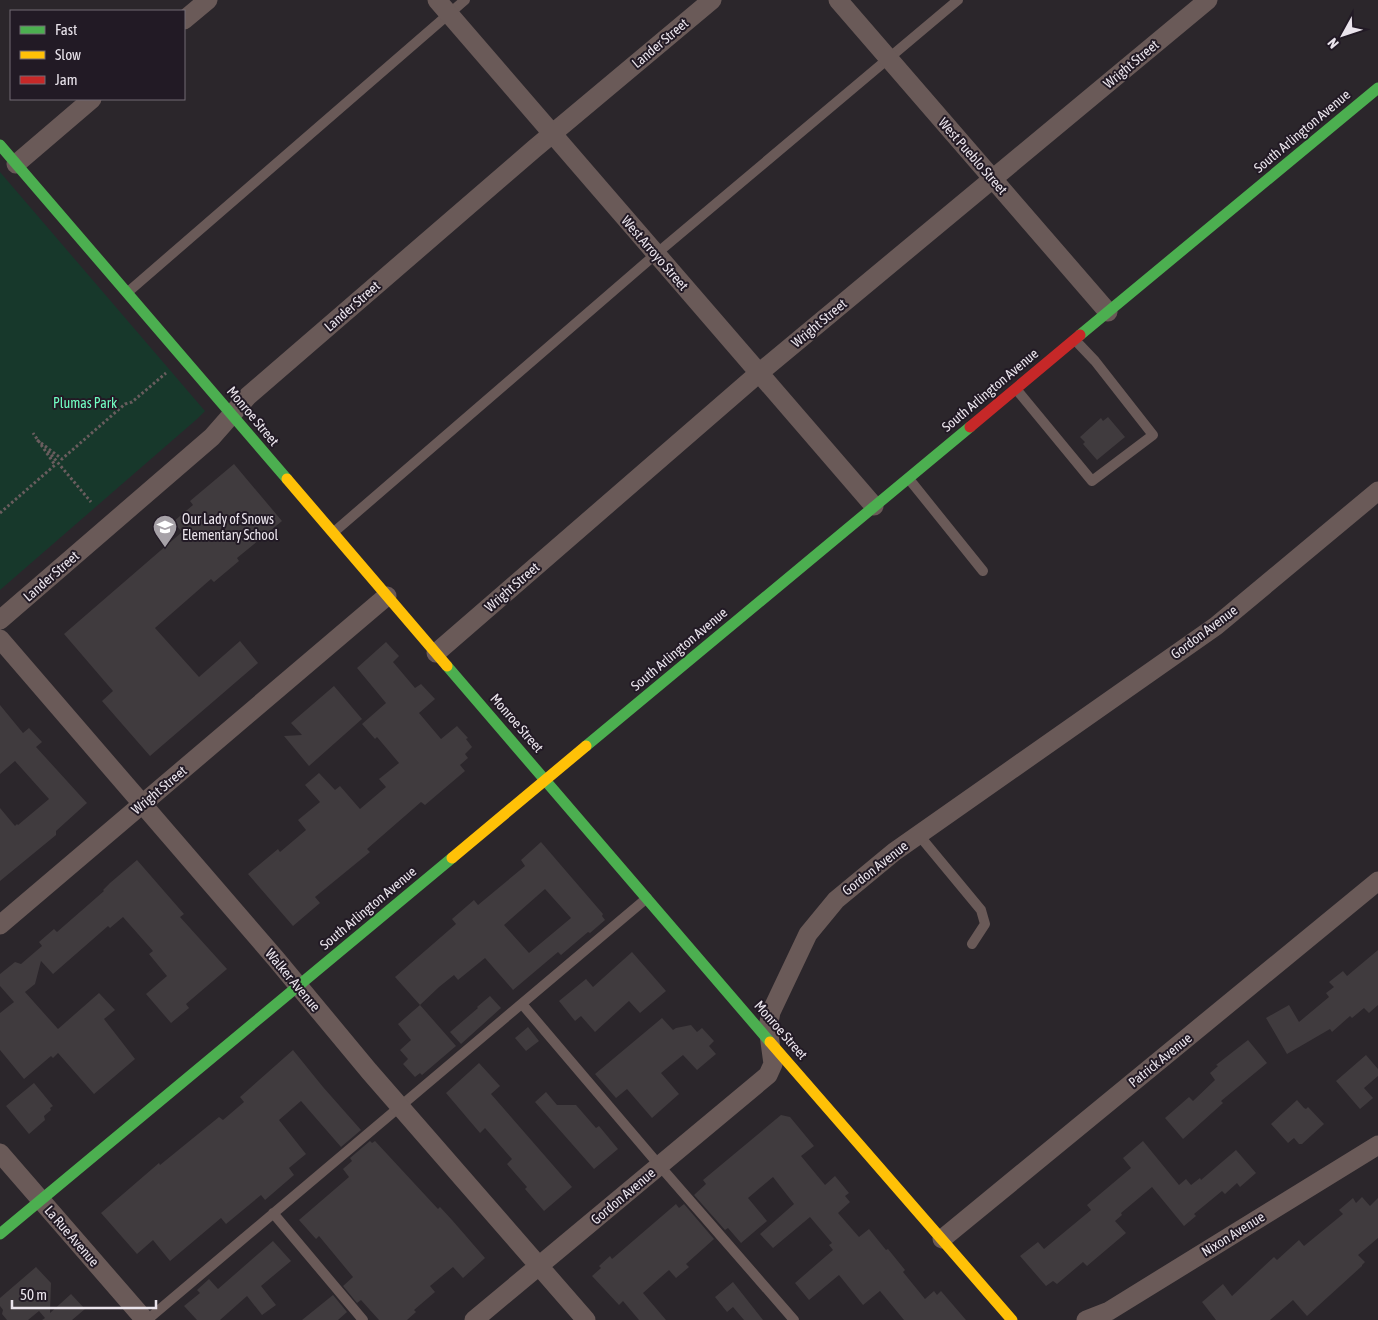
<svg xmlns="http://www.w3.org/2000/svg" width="1378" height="1320" font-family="'Asap Condensed',sans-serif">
<rect width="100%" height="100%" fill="#2b262b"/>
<!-- green -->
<path fill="#17382b" d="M 0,172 L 205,411 L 197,419 L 0,590 Z"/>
<!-- building -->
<path fill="#403b3e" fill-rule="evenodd" d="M 1108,417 L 1125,437 L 1097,460 L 1083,444 L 1085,442 L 1080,437 L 1101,418 L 1103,421 Z
M 234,464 L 282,521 L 237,558 L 239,561 L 214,582 L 211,579 L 155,628 L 199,677 L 240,641 L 258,663 L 150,756 L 102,701 L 113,691 L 64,634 L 182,532 L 173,522 L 193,505 L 190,501 Z
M 386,642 L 399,656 L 393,662 L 415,688 L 421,684 L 435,699 L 419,713 L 441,739 L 457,726 L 468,738 L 466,739 L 472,747 L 465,754 L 468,758 L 460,765 L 465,771 L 425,805 L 421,802 L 367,849 L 370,852 L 315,897 L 320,903 L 293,926 L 248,874 L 278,849 L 280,852 L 306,830 L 298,820 L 320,802 L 305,785 L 319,773 L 335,790 L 340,786 L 360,809 L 386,787 L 379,779 L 399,763 L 377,737 L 375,739 L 362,724 L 386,703 L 357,668 Z
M 334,686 L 362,719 L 309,766 L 284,736 L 302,735 L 291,723 Z
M 0,705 L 23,733 L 29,728 L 42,742 L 36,747 L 87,803 L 56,831 L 56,835 L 0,881 L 0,808 L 15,826 L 17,824 L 18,825 L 49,799 L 15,761 L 0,774 Z
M 541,842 L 603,914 L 602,916 L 605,920 L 590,933 L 588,932 L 561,955 L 558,952 L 513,990 L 485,958 L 458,980 L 454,975 L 439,987 L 420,1005 L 456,1046 L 422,1075 L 420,1073 L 415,1077 L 403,1064 L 408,1059 L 400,1050 L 411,1040 L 398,1024 L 420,1005 L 395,977 L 456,924 L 452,919 L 474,900 L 478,905 L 525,866 L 521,860 ZM 545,889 L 571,918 L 529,953 L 504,925 Z
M 137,860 L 184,914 L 180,917 L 227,969 L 186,1004 L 189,1008 L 171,1023 L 146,994 L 167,976 L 149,954 L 153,951 L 123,917 L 110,928 L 108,926 L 53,974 L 41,961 L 35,984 L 25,992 L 58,1029 L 99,993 L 115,1010 L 104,1019 L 135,1059 L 94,1094 L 58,1053 L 53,1058 L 51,1056 L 24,1079 L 0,1050 L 0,1013 L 14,1002 L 0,986 L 0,974 L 15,962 L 21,964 L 42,946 L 39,942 L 54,929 L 57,932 L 104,891 L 103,890 L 110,883 Z
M 1378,950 L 1378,1005 L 1369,1013 L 1364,1008 L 1352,1018 L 1350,1016 L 1332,1032 L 1330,1029 L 1287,1054 L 1266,1018 L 1289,1005 L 1299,1022 L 1329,997 L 1326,993 L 1334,987 L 1329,982 L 1343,971 L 1347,976 Z
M 632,952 L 666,991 L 640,1013 L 629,1001 L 595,1032 L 581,1016 L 575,1021 L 559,1001 L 586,979 L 593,987 Z
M 490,996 L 501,1008 L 461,1044 L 450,1032 L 478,1008 L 477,1007 Z
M 662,1018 L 673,1030 L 676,1028 L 691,1025 L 697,1032 L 702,1028 L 714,1041 L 709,1046 L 716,1054 L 697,1070 L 683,1055 L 661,1073 L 679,1094 L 652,1118 L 627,1089 L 616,1098 L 595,1074 Z
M 528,1027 L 539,1041 L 526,1051 L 515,1038 Z
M 1248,1040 L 1267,1063 L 1221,1101 L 1223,1103 L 1183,1139 L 1165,1118 L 1189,1097 L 1193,1101 L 1215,1080 L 1210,1073 L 1218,1066 L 1216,1065 Z
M 293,1050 L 323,1087 L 361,1130 L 341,1147 L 301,1101 L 279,1120 L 306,1154 L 289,1168 L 294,1175 L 265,1200 L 261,1195 L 226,1224 L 221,1218 L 170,1261 L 153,1240 L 137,1254 L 101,1213 L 159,1163 L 160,1165 L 219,1117 L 223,1120 L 244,1102 L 240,1097 Z
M 1366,1055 L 1378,1069 L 1378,1076 L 1364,1088 L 1373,1098 L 1360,1109 L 1336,1081 Z
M 479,1063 L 500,1086 L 491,1094 L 572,1187 L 544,1211 L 525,1189 L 527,1187 L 507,1164 L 512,1159 L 485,1128 L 480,1133 L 446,1093 Z
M 34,1083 L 53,1106 L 50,1108 L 51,1110 L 44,1116 L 45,1120 L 29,1134 L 6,1106 Z
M 546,1092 L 557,1105 L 576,1105 L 596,1128 L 599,1126 L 618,1149 L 594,1169 L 535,1102 Z
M 1297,1100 L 1304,1108 L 1306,1109 L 1308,1107 L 1324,1124 L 1302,1144 L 1299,1144 L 1294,1138 L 1288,1143 L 1271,1124 Z
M 781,1115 L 790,1117 L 814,1146 L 801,1156 L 825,1185 L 835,1176 L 849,1193 L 845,1196 L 850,1202 L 838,1213 L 859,1237 L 869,1229 L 886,1250 L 888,1249 L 905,1270 L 903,1272 L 925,1299 L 934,1291 L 937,1295 L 941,1291 L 966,1320 L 904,1320 L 880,1291 L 863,1305 L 839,1275 L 809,1300 L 795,1283 L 833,1250 L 829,1245 L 832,1243 L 810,1217 L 773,1248 L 760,1234 L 794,1204 L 773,1177 L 748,1198 L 767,1221 L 741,1243 L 728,1228 L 725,1230 L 694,1195 L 706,1184 L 703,1180 Z
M 370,1141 L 372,1143 L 375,1141 L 438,1209 L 440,1207 L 452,1220 L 485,1258 L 463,1278 L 453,1267 L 430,1286 L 435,1292 L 414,1310 L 416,1312 L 407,1320 L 379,1320 L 361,1300 L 357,1303 L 343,1286 L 353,1277 L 319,1236 L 316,1239 L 299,1220 L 349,1177 L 343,1169 L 352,1161 L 350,1158 Z
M 1143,1141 L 1179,1185 L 1186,1179 L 1191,1185 L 1200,1178 L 1201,1180 L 1236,1150 L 1256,1173 L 1240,1187 L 1237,1183 L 1225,1194 L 1222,1191 L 1194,1214 L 1196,1216 L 1184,1226 L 1152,1187 L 1121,1213 L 1122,1215 L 1115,1221 L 1126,1233 L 1087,1266 L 1083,1262 L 1057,1284 L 1053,1281 L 1046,1286 L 1020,1256 L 1038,1242 L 1044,1249 L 1091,1210 L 1087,1205 L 1131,1168 L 1123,1158 Z
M 1362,1197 L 1370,1206 L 1378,1198 L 1378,1238 L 1358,1255 L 1365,1262 L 1362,1265 L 1362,1266 L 1307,1316 L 1293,1300 L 1270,1320 L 1216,1320 L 1202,1302 L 1223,1284 L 1232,1296 L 1274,1257 L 1277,1260 L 1299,1240 L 1304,1246 L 1343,1214 L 1339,1210 L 1353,1198 L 1356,1203 Z
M 676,1204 L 679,1208 L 684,1204 L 714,1239 L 686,1264 L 689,1267 L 676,1278 L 669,1270 L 643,1293 L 666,1320 L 639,1320 L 623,1301 L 619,1305 L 592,1276 L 601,1268 L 599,1266 L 610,1256 L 612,1259 Z
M 273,1241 L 291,1261 L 261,1286 L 276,1305 L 262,1315 L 247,1296 L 220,1320 L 197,1320 L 184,1306 L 200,1293 L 197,1290 L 209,1279 L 218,1289 Z
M 36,1267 L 51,1283 L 50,1313 L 71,1294 L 85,1309 L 72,1320 L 42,1320 L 45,1318 L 39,1311 L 28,1320 L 7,1320 L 2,1314 L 3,1310 L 0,1306 L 0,1298 Z
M 733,1282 L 763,1320 L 744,1320 L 733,1307 L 727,1312 L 715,1297 Z
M 333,1295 L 347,1312 L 338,1320 L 302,1320 Z"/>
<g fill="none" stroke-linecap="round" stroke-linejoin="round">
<!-- path -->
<path stroke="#695d5e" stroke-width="3" stroke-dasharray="2.5 2.5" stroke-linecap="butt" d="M 37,440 L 62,459 L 125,404 L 132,402 L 166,373
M 48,451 L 91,502
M 0,513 L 55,465 L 33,433"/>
<!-- lane -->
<path stroke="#6a5a58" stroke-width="10" d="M 128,292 L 465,0
M 1016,389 L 1092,481 L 1153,435 L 1095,361 L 1075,340
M 909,479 L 983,571
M 334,532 L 656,254 L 958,0
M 918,834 L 981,910 L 985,924 L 972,944
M 522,1004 L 659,1165 L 794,1320
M 273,1213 L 363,1320
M 147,1320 L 647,898"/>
<!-- street -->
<path stroke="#6a5a58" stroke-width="19" d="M 437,0 L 874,506
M 838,0 L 1108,312
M 184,20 L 208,0
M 16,164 L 92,99
M 0,620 L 212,437 L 248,396 L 534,149 L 712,0
M 0,639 L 276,959 L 369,1071 L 586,1320
M 436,653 L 759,373 L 1208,0
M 0,925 L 387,596
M 0,1153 L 145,1320
M 942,1239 L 1378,881
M 474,1320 L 768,1075 L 773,1064 L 768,1027 L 771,1012 L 808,934 L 836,900 L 894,852 L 1216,626 L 1378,491
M 1086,1320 L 1109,1311 L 1378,1145"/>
<!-- fast -->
<path stroke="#4caf50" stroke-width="11" d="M 0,145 L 287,479
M 1080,335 L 1378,88
M 447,666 L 770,1042
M 586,746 L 970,427
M 0,1234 L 452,858"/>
<!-- slow -->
<path stroke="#ffc107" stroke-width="11" d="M 287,479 L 447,666
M 452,858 L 586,746
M 770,1042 L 1012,1320"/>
<!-- jam -->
<path stroke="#c62828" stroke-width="11" d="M 970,427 L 1080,335"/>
</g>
<!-- icons -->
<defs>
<symbol id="school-pin" viewBox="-11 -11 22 30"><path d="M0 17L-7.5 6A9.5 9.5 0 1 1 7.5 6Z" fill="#a7a2a8" stroke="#221a25"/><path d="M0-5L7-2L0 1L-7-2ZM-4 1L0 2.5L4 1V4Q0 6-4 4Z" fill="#fff"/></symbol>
</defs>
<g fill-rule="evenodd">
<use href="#school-pin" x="151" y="513" width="28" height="38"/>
</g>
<g text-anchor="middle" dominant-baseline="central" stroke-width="4" stroke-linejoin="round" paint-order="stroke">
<!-- street labels -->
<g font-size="14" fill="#eae4ec" stroke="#221a25">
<text transform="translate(660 43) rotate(-40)">Lander Street</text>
<text transform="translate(1131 64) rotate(-40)">Wright Street</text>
<text transform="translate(1302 131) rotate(-40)">South Arlington Avenue</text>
<text transform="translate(973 156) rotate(49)">West Pueblo Street</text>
<text transform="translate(655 253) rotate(49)">West Arroyo Street</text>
<text transform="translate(352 306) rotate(-41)">Lander Street</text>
<text transform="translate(819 323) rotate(-40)">Wright Street</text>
<text transform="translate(990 390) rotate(-40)">South Arlington Avenue</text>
<text transform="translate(253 416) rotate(50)">Monroe Street</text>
<text transform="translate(51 576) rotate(-41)">Lander Street</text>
<text transform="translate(512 587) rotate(-41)">Wright Street</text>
<text transform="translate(1204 632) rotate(-37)">Gordon Avenue</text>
<text transform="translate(679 649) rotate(-40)">South Arlington Avenue</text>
<text transform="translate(517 723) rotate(49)">Monroe Street</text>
<text transform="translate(159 790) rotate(-40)">Wright Street</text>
<text transform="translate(875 868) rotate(-38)">Gordon Avenue</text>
<text transform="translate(368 908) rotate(-40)">South Arlington Avenue</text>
<text transform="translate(293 980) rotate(50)">Walker Avenue</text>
<text transform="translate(781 1030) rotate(49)">Monroe Street</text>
<text transform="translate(1160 1060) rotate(-39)">Patrick Avenue</text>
<text transform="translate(623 1196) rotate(-40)">Gordon Avenue</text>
<text transform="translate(1233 1234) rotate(-32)">Nixon Avenue</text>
<text transform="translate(72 1236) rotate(49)">La Rue Avenue</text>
</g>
<!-- park labels -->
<g font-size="14" fill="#71ffc3" stroke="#221a25">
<text x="85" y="403">Plumas Park</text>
</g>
<!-- poi labels -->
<g font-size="14" fill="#eae4ec" stroke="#221a25" text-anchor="start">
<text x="182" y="519">Our Lady of Snows<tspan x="182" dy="16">Elementary School</tspan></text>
</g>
</g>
<!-- legend -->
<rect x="10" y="10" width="175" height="90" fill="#221a25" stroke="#726b75"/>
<rect x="20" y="26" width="25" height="8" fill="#4caf50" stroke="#726b75"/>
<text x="55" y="35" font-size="15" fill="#eae4ec">Fast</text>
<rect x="20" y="51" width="25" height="8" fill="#ffc107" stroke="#726b75"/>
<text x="55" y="60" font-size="15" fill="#eae4ec">Slow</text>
<rect x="20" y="76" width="25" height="8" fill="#c62828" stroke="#726b75"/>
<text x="55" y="85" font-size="15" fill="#eae4ec">Jam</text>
<!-- north arrow -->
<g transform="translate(1343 35) rotate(230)" stroke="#221a25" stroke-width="4" paint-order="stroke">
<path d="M0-4L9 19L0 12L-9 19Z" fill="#eae4ec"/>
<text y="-8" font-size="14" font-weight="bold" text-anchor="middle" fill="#eae4ec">N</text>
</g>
<!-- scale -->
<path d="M12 1300v8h144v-8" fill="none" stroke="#eae4ec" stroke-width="2.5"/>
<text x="20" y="1300" font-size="15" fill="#eae4ec" stroke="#221a25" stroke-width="4" paint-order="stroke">50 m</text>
</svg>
